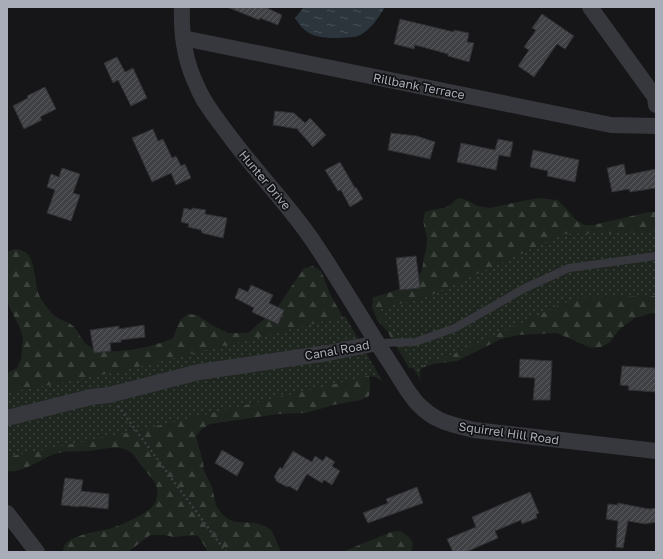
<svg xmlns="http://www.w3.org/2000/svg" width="663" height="559" font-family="'Golos Text',sans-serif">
<defs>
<pattern id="forest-firs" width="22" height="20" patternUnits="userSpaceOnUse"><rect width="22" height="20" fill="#1e261f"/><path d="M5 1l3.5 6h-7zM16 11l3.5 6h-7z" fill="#3c433d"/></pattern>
<pattern id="park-dots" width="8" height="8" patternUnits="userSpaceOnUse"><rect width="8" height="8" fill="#1e261f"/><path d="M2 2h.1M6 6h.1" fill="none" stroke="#3c433d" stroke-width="1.8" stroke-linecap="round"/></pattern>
<pattern id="water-ripples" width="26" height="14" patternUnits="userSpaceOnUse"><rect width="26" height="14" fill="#2c353c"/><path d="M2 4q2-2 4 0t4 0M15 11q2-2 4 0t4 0" fill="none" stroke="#485056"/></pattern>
<pattern id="building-hatch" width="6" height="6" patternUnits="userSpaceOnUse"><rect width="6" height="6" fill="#404145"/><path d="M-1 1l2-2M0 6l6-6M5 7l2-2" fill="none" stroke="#595a5e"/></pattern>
</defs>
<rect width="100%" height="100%" fill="#161618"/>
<!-- forest -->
<path fill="url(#forest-firs)" d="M 459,198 L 464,199 L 478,206 L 489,208 L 538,198 L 557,200 L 564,206 L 576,220 L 584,225 L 593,225 L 649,212 L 656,212 L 656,312 L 635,318 L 620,329 L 609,343 L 601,347 L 591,348 L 557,333 L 519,335 L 501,339 L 457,361 L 433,364 L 419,369 L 409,368 L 387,331 L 377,320 L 372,307 L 373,297 C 386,294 411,287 419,275 C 423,270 423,263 424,257 C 426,251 427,245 427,239 C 426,228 421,224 425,212 C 432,208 442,210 448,206 C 453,204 454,200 459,198 Z
M 16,249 C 18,249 22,250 25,252 C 36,259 34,283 39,295 C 42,302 51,314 58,318 C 63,321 68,322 72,325 C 79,331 81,341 89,346 C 107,358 154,347 173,338 L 180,320 L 188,314 L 197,315 L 212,325 L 228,333 L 248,333 L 277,308 L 304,268 L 313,266 L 321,271 L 331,296 L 344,319 L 367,368 C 370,378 371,386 369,396 L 361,400 L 333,405 L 306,413 L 278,414 L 210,424 L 202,429 L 196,436 L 203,462 L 204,471 L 212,487 L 216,505 L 221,513 L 228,519 L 236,522 L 255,523 L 265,526 L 272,531 L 281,552 L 207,552 L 206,548 L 198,536 L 193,535 L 174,537 L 164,535 L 150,535 L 128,552 L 65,552 L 63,551 C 63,534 100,532 112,528 C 121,525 146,514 152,507 C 154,505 157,499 157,496 C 159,484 152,479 145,470 C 139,464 135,454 127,450 C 114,445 101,450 88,451 C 76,452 64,450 52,455 C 40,460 20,474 7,471 L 7,373 L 17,368 L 21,359 L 23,338 L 20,328 L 7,302 L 7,252 Z
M 400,531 L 408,536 L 413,543 L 411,552 L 342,552 L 391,532 Z"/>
<!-- park -->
<path fill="url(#park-dots)" d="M 656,232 L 656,296 L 575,298 L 445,358 C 431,361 416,364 421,381 L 378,309 L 427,297 L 564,234 Z
M 345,316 L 383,382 L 377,377 L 368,376 L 131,432 L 7,457 L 7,393 L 121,371 Z"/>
<!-- water -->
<path fill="url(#water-ripples)" d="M 304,7 L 385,7 C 379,17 370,31 358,36 C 352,38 345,37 340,38 C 319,38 306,37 295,18 Z"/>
<!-- building -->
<path fill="url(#building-hatch)" stroke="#303034" d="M 227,7 L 265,7 L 282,15 L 278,25 L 260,18 L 259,20 Z
M 542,14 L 574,36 L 565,49 L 557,44 L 534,77 L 518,66 L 529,50 L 524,47 L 536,30 L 532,28 Z
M 400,19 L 454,32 L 454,30 L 469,33 L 467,42 L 474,43 L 469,62 L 448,56 L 448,54 L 415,45 L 414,49 L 394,44 Z
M 117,57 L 125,72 L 133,68 L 147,98 L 131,106 L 118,80 L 113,83 L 104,63 Z
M 45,87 L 56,109 L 40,117 L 42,120 L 24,129 L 13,106 L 28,98 L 27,96 Z
M 275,111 L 294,113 L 305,123 L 310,118 L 326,135 L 313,147 L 297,129 L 298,129 L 273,125 Z
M 153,129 L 158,141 L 163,139 L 172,158 L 176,156 L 181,166 L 185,164 L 191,178 L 176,185 L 171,173 L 152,182 L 132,138 Z
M 391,133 L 417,136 L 435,142 L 430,159 L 388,150 Z
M 498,139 L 513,142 L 510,157 L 499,155 L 496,170 L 457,162 L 461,143 L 495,150 Z
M 533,150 L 579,160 L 575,182 L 547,176 L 548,171 L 530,167 Z
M 340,162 L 355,188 L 356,187 L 363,199 L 350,207 L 341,190 L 338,191 L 325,170 Z
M 624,164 L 626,175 L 656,169 L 656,188 L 630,192 L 629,189 L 612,192 L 607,168 Z
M 62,168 L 80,174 L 73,193 L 80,195 L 71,221 L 47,213 L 55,190 L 47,187 L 51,174 L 59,177 Z
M 184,208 L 192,210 L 192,208 L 206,210 L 205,214 L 227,218 L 223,238 L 202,233 L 201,230 L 188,227 L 189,224 L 181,222 Z
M 416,256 L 420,288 L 400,290 L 396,258 Z
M 251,285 L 273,295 L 269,303 L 284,310 L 278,324 L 252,312 L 254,308 L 235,298 L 239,288 L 248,292 Z
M 144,325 L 145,337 L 121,340 L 121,342 L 110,343 L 111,351 L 94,353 L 90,330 L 119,326 L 119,329 Z
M 520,359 L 552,361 L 550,400 L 533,400 L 535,378 L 519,377 Z
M 622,366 L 656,368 L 656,392 L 628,390 L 629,386 L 620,385 Z
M 222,450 L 244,463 L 237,476 L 215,463 Z
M 293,451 L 312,462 L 315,456 L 323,461 L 326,456 L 335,462 L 332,466 L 340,471 L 332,485 L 324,480 L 322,483 L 307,474 L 297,491 L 289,486 L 287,487 L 276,481 L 276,479 L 274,477 L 280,467 L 282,469 Z
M 65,478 L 83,480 L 81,491 L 109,494 L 108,509 L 79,506 L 79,507 L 61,505 Z
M 417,487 L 423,503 L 368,523 L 363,513 L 388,503 L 386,499 Z
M 530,492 L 539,513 L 536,514 L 537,518 L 522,524 L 521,520 L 495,531 L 498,538 L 466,552 L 453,552 L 447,539 L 476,527 L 472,517 Z
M 618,503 L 649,509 L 656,508 L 656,522 L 645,524 L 628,521 L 623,548 L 616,547 L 618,521 L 606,519 L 608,504 L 618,505 Z"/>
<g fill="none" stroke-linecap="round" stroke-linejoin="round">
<!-- path -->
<path stroke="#3d3f44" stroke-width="2.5" stroke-dasharray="2 3" stroke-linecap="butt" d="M 118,406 L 226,552"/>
<!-- lane -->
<path stroke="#37383d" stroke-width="8" d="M 377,343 L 415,342 L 455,328 L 525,288 L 569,268 L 656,256"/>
<!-- street -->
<path stroke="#37383d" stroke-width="16" d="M 182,7 C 181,34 185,62 197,86 C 204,104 217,119 228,134 C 255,171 287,203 313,241 C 340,281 364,323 390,363 C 399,376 407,392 417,403 C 435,422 450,424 474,430 L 656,451
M 590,7 L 655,97 L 656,105
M 183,38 L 611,125 L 656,126
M 7,418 L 91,397 L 109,395 L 199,372 L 328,353 L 377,343
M 7,513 L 37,552"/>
</g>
<g text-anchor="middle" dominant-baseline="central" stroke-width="3.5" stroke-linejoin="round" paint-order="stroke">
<!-- street labels -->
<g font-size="12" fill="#a8adb8" stroke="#111113">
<text transform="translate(419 86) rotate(11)">Rillbank Terrace</text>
<text transform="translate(265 180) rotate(50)">Hunter Drive</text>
<text transform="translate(337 350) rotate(-10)">Canal Road</text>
<text transform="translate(509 433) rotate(8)">Squirrel Hill Road</text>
</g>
</g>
<!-- border -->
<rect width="663" height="559" fill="none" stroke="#a8adb8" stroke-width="16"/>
</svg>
